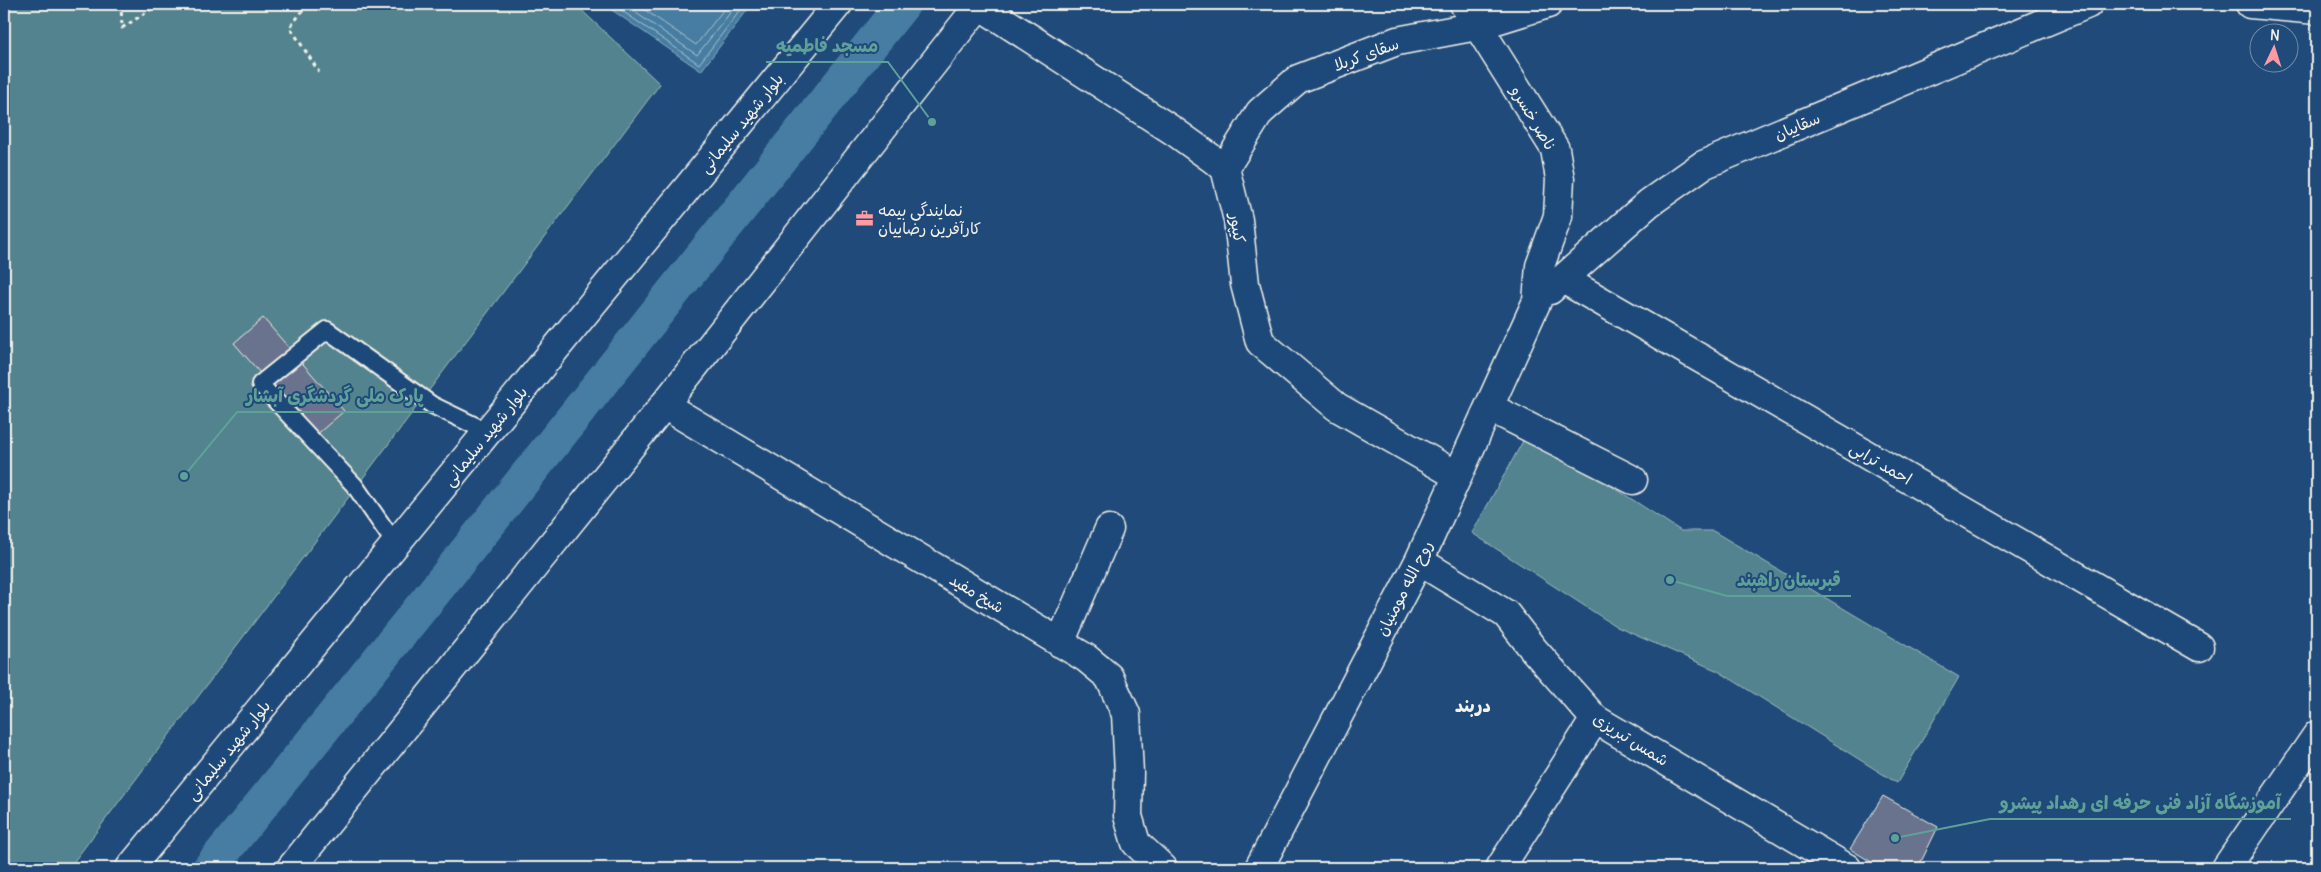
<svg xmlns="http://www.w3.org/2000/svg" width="2321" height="872" font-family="Delius,'Playpen Sans Arabic',sans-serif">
<rect width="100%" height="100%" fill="#1f4a7a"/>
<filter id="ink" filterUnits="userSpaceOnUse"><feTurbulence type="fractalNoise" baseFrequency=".02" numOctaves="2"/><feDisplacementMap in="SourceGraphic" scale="10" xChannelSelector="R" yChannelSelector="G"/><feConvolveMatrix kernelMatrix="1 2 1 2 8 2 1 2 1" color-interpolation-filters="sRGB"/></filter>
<g filter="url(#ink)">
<!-- green -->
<path fill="#52838e" stroke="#a3babb" d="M 4,4 L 575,4 L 660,84 L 69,868 L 4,868 Z
M 1528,432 L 1681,531 L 1713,531 L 1959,677 L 1897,783 L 1718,671 L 1617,627 L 1472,533 Z"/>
<!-- water -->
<path fill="#467da2" stroke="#8cabbe" d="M 603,4 L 752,4 L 701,71 Z"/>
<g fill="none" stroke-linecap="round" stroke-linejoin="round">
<!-- shore -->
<path stroke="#aec3cc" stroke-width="1" d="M 612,4 L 699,64 L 745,4
M 623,4 L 697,55 L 737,4
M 636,4 L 696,45 L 728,4"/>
<!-- canal -->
<path stroke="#467da2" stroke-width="35" d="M 210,868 L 446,577 L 903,4"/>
</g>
<!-- building -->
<path fill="#6b738d" stroke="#f4f1e8" d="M 263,318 L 344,411 L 315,436 L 234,343 Z
M 1883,796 L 1938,827 L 1918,868 L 1881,868 L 1850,849 Z"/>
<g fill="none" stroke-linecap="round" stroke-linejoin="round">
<defs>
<path id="lane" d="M 396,545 L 355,486 L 260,384 L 327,330 L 432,405 L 488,432"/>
<path id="street" d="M 2250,4 L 2317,10
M 979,5 L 1175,132 L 1225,168 L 1238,220 L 1245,284 L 1260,342 L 1337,407 L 1458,476
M 1225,168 L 1260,112 L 1298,79 L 1397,41 L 1477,26 L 1548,4
M 1563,279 L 2199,647
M 1550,290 L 1649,203 L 1703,165 L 2088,4
M 664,405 L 1086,658 L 1109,677 L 1126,714 L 1129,773 L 1128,816 L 1136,843 L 1163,868
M 1489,407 L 1633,480
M 1419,561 L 1506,614 L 1534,650 L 1595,719 L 1847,868
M 1060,643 L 1109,529
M 1259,868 L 1419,561 L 1537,301 L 1540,266 L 1558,216 L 1560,179 L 1555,149 L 1464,4
M 1500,868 L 1595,719
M 2226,868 L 2317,735"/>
<path id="primary" d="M 130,868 L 838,4
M 291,868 L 664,405 L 980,4"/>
</defs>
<!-- lane casing -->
<use href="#lane" stroke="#f4f1e8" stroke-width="20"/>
<!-- street casing -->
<use href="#street" stroke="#f4f1e8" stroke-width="31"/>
<!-- primary casing -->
<use href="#primary" stroke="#f4f1e8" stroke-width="31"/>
<!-- path -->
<path stroke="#f4f1e8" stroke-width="3" stroke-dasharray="4 4" stroke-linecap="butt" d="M 121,4 L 122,28 L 159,4
M 308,4 L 290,27 L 319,72"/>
<!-- lane -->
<use href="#lane" stroke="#1f4a7a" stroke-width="16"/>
<!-- street -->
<use href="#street" stroke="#1f4a7a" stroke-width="28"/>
<!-- primary -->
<use href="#primary" stroke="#1f4a7a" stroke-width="28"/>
</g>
</g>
<!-- icons -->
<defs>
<symbol id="office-bare" viewBox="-9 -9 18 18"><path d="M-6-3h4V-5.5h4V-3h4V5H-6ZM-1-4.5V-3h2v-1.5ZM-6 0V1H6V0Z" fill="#ff9aa2" stroke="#1f4a7a" stroke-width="2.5" paint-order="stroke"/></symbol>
</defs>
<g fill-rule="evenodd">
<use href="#office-bare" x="852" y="206" width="25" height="25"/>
</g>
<g text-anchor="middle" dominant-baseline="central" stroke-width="4" stroke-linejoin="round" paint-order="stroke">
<!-- street labels -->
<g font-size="16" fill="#f4f1e8" stroke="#1f4a7a">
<text transform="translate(1366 54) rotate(-20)">سقای کربلا</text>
<text transform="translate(1534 118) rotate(59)">ناصر خسرو</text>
<text transform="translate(741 123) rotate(-51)">بلوار شهید سلیمانی</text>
<text transform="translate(1797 126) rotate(-23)">سقاییان</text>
<text transform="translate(1238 228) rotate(81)">کیپور</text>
<text transform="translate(485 436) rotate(-51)">بلوار شهید سلیمانی</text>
<text transform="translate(1881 463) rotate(30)">احمد ترابی</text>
<text transform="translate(1404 588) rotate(-63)">روح الله مومنیان</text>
<text transform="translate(977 593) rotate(31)">شیخ مفید</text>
<text transform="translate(1631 739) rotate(32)">شمس تبریزی</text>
<text transform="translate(228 750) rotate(-51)">بلوار شهید سلیمانی</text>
</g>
<!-- poi labels -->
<g font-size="16" fill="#f4f1e8" stroke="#1f4a7a" text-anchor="start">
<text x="878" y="210">نمایندگی بیمه<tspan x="878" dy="18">کارآفرین رضاییان</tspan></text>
</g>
<!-- neighbourhood labels -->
<g font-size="18" font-weight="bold" fill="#f4f1e8" stroke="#1f4a7a">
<text x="1473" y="705">دربند</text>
</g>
</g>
<!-- callouts -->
<path fill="none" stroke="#5fa199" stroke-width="2" d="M932 122L888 62H766M184 476L237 412H434M1670 580L1727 596H1851M1895 838L1990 819H2291"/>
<g fill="#5fa199" stroke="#1f4a7a" stroke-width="2">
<circle cx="932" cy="122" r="5"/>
<circle cx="184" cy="476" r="5"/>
<circle cx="1670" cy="580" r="5"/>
<circle cx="1895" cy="838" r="5"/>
</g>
<g font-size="18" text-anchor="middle" font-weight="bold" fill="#5fa199" stroke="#1f4a7a" stroke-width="4" stroke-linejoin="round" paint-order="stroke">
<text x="827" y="52">مسجد فاطمیه</text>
<text x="335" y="402">پارک ملی گردشگری آبشار</text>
<text x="1789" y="586">قبرستان راهبند</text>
<text x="2140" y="809">آموزشگاه آزاد فنی حرفه ای رهداد پیشرو</text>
</g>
<!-- margin -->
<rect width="2321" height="872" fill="none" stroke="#1f4a7a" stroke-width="20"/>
<rect x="10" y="10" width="2301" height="852" fill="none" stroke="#f4f1e8" stroke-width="2" filter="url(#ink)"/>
<!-- north arrow -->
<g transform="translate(2274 48) rotate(4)"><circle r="24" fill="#1f4a7a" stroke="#748da6"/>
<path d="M0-4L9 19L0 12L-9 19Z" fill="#ff9aa2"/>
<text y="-8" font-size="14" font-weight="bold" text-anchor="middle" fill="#f4f1e8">N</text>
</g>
</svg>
